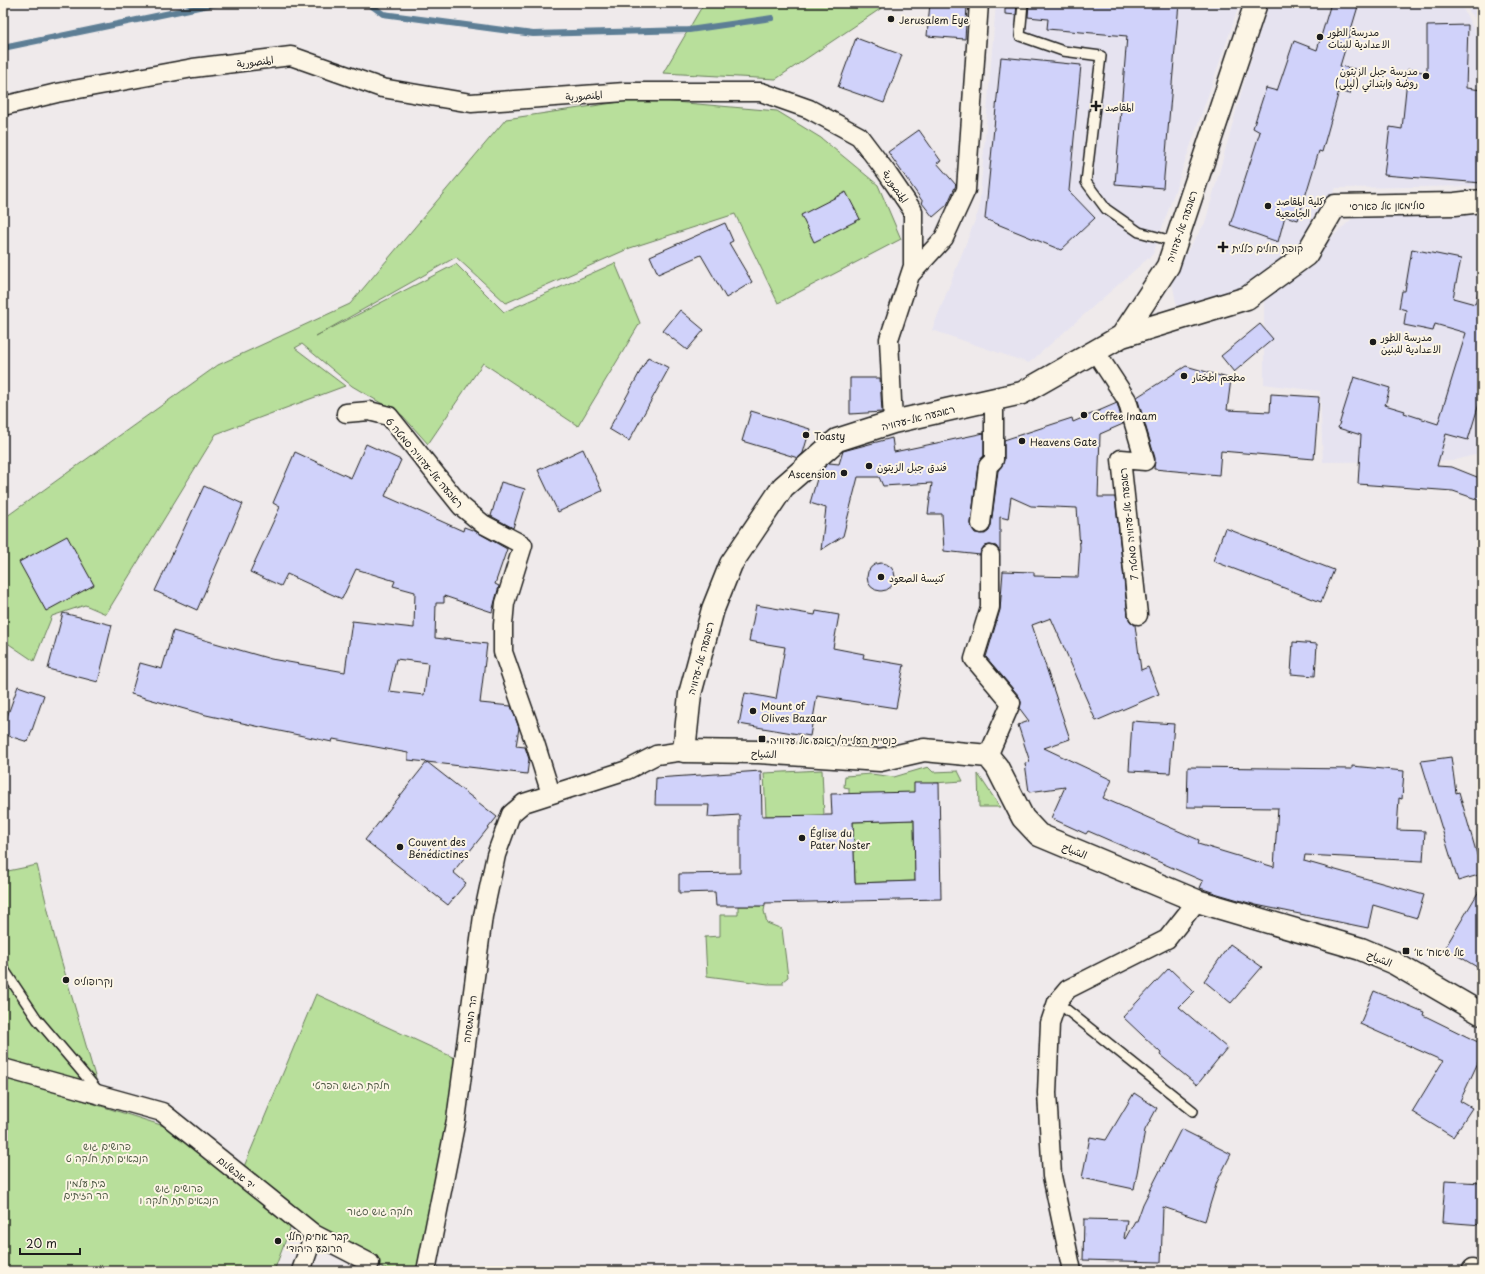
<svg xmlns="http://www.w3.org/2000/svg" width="1485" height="1274" font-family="'Playpen Sans','Playpen Sans Arabic','Playpen Sans Hebrew',sans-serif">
<rect width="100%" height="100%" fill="#efeaeb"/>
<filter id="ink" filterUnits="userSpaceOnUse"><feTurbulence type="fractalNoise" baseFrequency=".025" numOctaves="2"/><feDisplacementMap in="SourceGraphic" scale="8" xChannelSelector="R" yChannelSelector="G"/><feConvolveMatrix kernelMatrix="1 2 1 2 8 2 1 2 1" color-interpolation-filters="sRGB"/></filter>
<g filter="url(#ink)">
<!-- built -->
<path fill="#e6e3f0" d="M 996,3 L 1240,3 L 1153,254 L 1029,363 L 932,330 L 979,210 Z
M 1269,3 L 1460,3 L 1482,45 L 1482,186 L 1336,188 L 1301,248 L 1228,299 L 1177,307 L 1171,277 L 1205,223 L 1247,72 Z
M 1462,3 L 1482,3 L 1482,26 Z
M 1482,211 L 1482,434 L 1478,454 L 1452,461 L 1323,462 L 1320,391 L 1264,384 L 1264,300 L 1356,215 Z"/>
<!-- green -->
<path fill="#b8df9b" stroke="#6a7e5c" d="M 704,3 L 889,3 L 776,79 L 663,73 Z
M 640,99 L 777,111 L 821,138 L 878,185 L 901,239 L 778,303 L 735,214 L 630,248 L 506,303 L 456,257 L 316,336 L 456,264 L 504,312 L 615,263 L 640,323 L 578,426 L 483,363 L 428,444 L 403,416 L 352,386 L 302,344 L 295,348 L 345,386 L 216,434 L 106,614 L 85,605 L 52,616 L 34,661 L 3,640 L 3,519 L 218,365 L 350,304 L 506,119 Z
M 928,767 L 933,772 L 958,771 L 963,781 L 934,783 L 918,802 L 849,806 L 849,788 L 844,787 L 845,776 L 871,774 L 894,777 Z
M 822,770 L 824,815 L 766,816 L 764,773 Z
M 978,774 L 1000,807 L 979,807 Z
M 914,820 L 915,881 L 855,883 L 853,822 Z
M 37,865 L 55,939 L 97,1083 L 40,1075 L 3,1063 L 3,872 Z
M 738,906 L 765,906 L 764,911 L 767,923 L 782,929 L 788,977 L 783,981 L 783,984 L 768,984 L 707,976 L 705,937 L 720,936 L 720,915 L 738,915 Z
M 316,994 L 459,1060 L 425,1271 L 390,1271 L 314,1234 L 243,1169 Z
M 3,1075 L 164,1126 L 291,1226 L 274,1271 L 3,1271 Z"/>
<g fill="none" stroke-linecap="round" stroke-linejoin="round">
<!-- stream -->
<path stroke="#5d7e95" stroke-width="6" d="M 368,3 L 383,14 L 533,34 L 689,30 L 772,18
M 3,48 L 218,3"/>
</g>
<!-- building -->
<path fill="#d0d2fa" stroke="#1c1c1c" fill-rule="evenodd" d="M 930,3 L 967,6 L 965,39 L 927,36 Z
M 1005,3 L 1017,3 L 1016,15 L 1005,14 Z
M 1029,3 L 1179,3 L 1163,188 L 1115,184 L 1127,36 L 1047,29 L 1048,19 L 1028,17 Z
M 1331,3 L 1359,3 L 1340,66 L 1355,69 L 1350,94 L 1339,91 L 1322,152 L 1319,151 L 1298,220 L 1285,216 L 1278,242 L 1230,225 L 1260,132 L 1253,128 L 1266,88 L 1277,91 L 1294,41 L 1317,50 Z
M 1468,25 L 1466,88 L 1482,90 L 1482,183 L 1384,175 L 1390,127 L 1402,129 L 1408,69 L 1427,73 L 1427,26 Z
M 856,38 L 902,55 L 884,103 L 838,87 Z
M 1001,57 L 1081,65 L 1069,191 L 1095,218 L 1061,250 L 985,219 Z
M 919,130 L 941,161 L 937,163 L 956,185 L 947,205 L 933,217 L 922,203 L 923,202 L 888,152 Z
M 846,192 L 860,219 L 814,242 L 801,215 Z
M 725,223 L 733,241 L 729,243 L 752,282 L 726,298 L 701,255 L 658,274 L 650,256 Z
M 1412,249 L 1461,259 L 1453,298 L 1475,304 L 1478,293 L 1482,293 L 1482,394 L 1468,440 L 1446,434 L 1437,466 L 1452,467 L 1482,479 L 1482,501 L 1453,491 L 1358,484 L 1361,435 L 1338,428 L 1354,377 L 1390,388 L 1385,405 L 1405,411 L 1404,413 L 1438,424 L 1466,333 L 1435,324 L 1433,331 L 1404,325 L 1406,310 L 1399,308 L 1402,291 L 1405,291 Z
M 680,310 L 704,330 L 687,350 L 663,331 Z
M 1260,324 L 1273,339 L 1234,372 L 1221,356 Z
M 648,357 L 669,368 L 629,441 L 609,429 Z
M 1186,366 L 1231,379 L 1227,410 L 1270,412 L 1271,394 L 1319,397 L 1314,459 L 1221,451 L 1219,475 L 1154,469 L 1155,458 L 1137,397 Z
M 850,378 L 880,378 L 882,412 L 850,414 Z
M 1117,403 L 1123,424 L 1100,434 L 1098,497 L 1115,497 L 1128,616 L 1130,621 L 1135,625 L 1141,670 L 1148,667 L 1159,694 L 1096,721 L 1051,618 L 1032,625 L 1070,739 L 1044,748 L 1112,780 L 1103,798 L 1199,840 L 1198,844 L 1274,867 L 1278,808 L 1187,807 L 1188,767 L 1352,769 L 1352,766 L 1404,771 L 1402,799 L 1399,798 L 1397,830 L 1425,831 L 1423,861 L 1305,855 L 1304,861 L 1424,895 L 1417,918 L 1373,905 L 1368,928 L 1256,905 L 1218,894 L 1200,888 L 1203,881 L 1088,831 L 1086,834 L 1051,818 L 1065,787 L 1029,792 L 1025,763 L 1030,762 L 1018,725 L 1029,721 L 1020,709 L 1021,702 L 1019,696 L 986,657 L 1000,610 L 1003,571 L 1034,572 L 1034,576 L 1078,577 L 1080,547 L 1077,508 L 1031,506 L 1011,497 L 1008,519 L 1000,517 L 1000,552 L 996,546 L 990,545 L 984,546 L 980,555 L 944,551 L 942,514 L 928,514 L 932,483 L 883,486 L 879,477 L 858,477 L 843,536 L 821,550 L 826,508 L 810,503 L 819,472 L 829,463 L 839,464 L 843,451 L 892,438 L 894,452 L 984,433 L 984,456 L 978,465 L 971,523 L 972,528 L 975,533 L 985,534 L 989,531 L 991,525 L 998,471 L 1004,460 L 1004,440 L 1072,418 L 1073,422 Z
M 751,411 L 810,429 L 803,453 L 798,458 L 742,441 Z
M 366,444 L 401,460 L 385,496 L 463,531 L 464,527 L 475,531 L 507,549 L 495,584 L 499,586 L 492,612 L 444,596 L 444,603 L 436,603 L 435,638 L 487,644 L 480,703 L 511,706 L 519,728 L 516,746 L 525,747 L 529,759 L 527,774 L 427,762 L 497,817 L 453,872 L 466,883 L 448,905 L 365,840 L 427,762 L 408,760 L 408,753 L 333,739 L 332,742 L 265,728 L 206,715 L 131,694 L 140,663 L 162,669 L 173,631 L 271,659 L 345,672 L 352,621 L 414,628 L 415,592 L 393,586 L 395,581 L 356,569 L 342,599 L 287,574 L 281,586 L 250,572 L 280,507 L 273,503 L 295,452 L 351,478 ZM 396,659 L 428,663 L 424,695 L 389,691 Z
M 583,449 L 602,491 L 558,512 L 538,470 Z
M 501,482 L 525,489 L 513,528 L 491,516 Z
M 204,486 L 243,504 L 197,610 L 155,591 Z
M 1225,528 L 1334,570 L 1321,602 L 1213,561 Z
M 67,536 L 94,585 L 46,611 L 19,562 Z
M867 577a14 14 0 1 1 28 0a14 14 0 1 1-28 0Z
M 756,605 L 815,615 L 816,611 L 839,615 L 833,648 L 864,654 L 863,658 L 904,665 L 896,708 L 817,696 L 810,736 L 739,724 L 745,693 L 776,699 L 785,647 L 749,641 Z
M 63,613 L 112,625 L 98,682 L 48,669 Z
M 1293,642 L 1317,644 L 1315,676 L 1291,674 Z
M 18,686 L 44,695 L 28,742 L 3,734 L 3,728 Z
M 1132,721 L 1174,724 L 1170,773 L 1129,771 Z
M 1451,757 L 1456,793 L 1459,792 L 1482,872 L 1482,874 L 1458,881 L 1421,761 Z
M 761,771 L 762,816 L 832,815 L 831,794 L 914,792 L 914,783 L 939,783 L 941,899 L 765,903 L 765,906 L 716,906 L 715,892 L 679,893 L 679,874 L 740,873 L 740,815 L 708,817 L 709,805 L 655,805 L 656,778 ZM 914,820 L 915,881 L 855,883 L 853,822 Z
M 1482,886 L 1482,970 L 1445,948 Z
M 1230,944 L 1262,967 L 1231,1003 L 1204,981 Z
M 1169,968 L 1194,992 L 1179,1007 L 1227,1048 L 1197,1085 L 1160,1055 L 1161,1053 L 1123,1017 Z
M 1374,991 L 1424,1012 L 1423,1015 L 1482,1044 L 1482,1054 L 1460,1101 L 1472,1108 L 1453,1137 L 1412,1112 L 1443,1061 L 1360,1024 Z
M 1134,1093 L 1157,1108 L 1145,1130 L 1134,1189 L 1082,1178 L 1090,1137 L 1106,1140 Z
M 1181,1129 L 1231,1154 L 1217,1182 L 1205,1221 L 1163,1207 L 1161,1262 L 1083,1260 L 1084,1219 L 1127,1220 L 1124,1238 L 1125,1239 L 1135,1221 L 1137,1221 L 1143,1204 Z
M 1445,1181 L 1482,1183 L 1482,1225 L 1442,1222 Z"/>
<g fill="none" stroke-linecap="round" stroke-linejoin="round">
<defs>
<path id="lane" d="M 1023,3 L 1020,36 L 1063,51 L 1101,56 L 1086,182 L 1106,209 L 1139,232 L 1176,242
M 3,968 L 37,1019 L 99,1092
M 1057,1002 L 1193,1111"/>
<path id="street" d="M 3,106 L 57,93 L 193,68 L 291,56 L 382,88 L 471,103 L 625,92 L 761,92 L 809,109 L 859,136 L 887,173 L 913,211 L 913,266 L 889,339 L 893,422
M 911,274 L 944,238 L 966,190 L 979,3
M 1095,351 L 1127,400 L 1145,461 L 1121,459 L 1138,615
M 346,413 L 369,411 L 389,416 L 461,506 L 483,524 L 523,545 L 505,603 L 503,625 L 503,652 L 535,743 L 551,794
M 981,524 L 988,466 L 994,460 L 994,399
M 988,756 L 1011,703 L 974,659 L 990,607 L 990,555
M 3,1068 L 162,1112 L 314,1234 L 370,1263
M 1472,1269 L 1476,1271
M 301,1271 L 314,1234
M 426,1271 L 456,1120 L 483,916 L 496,855 L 511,814 L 524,803 L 627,770 L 656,755 L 684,751
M 1072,1271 L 1052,1176 L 1047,1093 L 1050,1023 L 1057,1002 L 1068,989 L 1167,939 L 1197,901"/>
<path id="secondary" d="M 1256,3 L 1168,266 L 1122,336 L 1022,393 L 893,422 L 837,440 L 783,487 L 731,564 L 713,609 L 690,694 L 684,751 L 759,752 L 880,760 L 924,750 L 988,756 L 997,767 L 1023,818 L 1039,835 L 1197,901 L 1361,949 L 1394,963 L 1482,1014
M 1122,336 L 1247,298 L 1306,255 L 1335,206 L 1455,204 L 1482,201"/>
</defs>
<!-- lane casing -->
<use href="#lane" stroke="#1c1c1c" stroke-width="12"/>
<!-- street casing -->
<use href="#street" stroke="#1c1c1c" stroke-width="21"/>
<!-- secondary casing -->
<use href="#secondary" stroke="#1c1c1c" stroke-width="25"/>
<!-- lane -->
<use href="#lane" stroke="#fcf5e5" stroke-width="9"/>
<!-- street -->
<use href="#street" stroke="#fcf5e5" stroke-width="18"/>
<!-- secondary -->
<use href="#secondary" stroke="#fcf5e5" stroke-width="22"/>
</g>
</g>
<!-- markers -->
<g fill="#1c1c1c" stroke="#fcf5e5" stroke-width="1.5">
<circle cx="891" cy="19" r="4"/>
<circle cx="1320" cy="37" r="4"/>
<circle cx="1426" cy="76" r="4"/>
<path d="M1094 100h4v4h4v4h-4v4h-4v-4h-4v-4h4z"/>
<circle cx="1268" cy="206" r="4"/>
<path d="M1221 241h4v4h4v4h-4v4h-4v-4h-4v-4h4z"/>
<circle cx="1373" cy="342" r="4"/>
<circle cx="1184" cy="376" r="4"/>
<circle cx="1084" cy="415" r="4"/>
<circle cx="806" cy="435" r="4"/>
<circle cx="1022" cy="441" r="4"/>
<circle cx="869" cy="466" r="4"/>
<circle cx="844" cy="473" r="4"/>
<circle cx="881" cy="577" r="4"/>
<circle cx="753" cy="711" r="4"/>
<rect x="758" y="735" width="8" height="8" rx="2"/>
<circle cx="802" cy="838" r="4"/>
<circle cx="400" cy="847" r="4"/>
<rect x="1402" y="947" width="8" height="8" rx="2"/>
<circle cx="66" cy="980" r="4"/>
<circle cx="278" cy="1241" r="4"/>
</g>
<g text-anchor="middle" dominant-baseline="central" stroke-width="4" stroke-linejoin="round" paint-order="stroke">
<!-- poi labels -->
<g font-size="10" fill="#1c1c1c" stroke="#fcf5e5" text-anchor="start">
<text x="899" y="19">Jerusalem Eye</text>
<text x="1328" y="31">مدرسة الطور<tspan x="1328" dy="12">الاعدادية للبنات</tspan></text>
<text x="1418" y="70" text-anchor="end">مدرسة جبل الزيتون<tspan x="1418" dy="12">(ليلى) روضة وابتدائي</tspan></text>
<text x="1105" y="106">المقاصد</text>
<text x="1276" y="200">كلية المقاصد<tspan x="1276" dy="12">الجامعية</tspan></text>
<text x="1232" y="247">קופת חולים כללית</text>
<text x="1381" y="336">مدرسة الطور<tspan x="1381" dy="12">الاعدادية للبنين</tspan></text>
<text x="1192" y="376">مطعم اطختار</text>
<text x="1092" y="415">Coffee Inaam</text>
<text x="814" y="435">Toasty</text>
<text x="1030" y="441">Heavens Gate</text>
<text x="877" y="466">فندق جبل الزيتون</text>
<text x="836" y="473" text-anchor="end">Ascension</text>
<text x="889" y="577">كنيسة الصعود</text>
<text x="761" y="705">Mount of<tspan x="761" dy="12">Olives Bazaar</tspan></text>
<text x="770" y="739">כנסיית העלייה/ראבע אל עדוויה</text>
<text x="810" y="832">Église du<tspan x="810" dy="12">Pater Noster</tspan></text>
<text x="408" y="841">Couvent des<tspan x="408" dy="12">Bénédictines</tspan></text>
<text x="1414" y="951">אל שיאח׳ א׳</text>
<text x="74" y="980">נקרופוליס</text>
<text x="286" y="1235">קבר אחים חללי<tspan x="286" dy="12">הרובע היהודי</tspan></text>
</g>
<!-- street labels -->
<g font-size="10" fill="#1c1c1c" stroke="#fcf5e5">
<text transform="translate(255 61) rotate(-7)">المنصورية</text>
<text transform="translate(584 95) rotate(-4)">المنصورية</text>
<text transform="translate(896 186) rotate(56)">المنصورية</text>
<text transform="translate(1387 205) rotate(-1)">סולימאן אל פארסי</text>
<text transform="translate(1181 226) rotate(-71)">ראבעה אל-עדוויה</text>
<text transform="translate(918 417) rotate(-14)">ראבעה אל-עדוויה</text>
<text transform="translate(425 462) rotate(50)">ראבעה אל-עדוויה סמטה 6</text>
<text transform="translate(1128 524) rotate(-96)">ראבעה אל-עדוויה סמטה 7</text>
<text transform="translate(700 658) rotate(-75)">ראבעה אל-עדוויה</text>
<text transform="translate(764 753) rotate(3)">الشياح</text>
<text transform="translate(1075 850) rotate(23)">الشياح</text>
<text transform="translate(1380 958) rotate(23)">الشياح</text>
<text transform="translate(469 1019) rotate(-82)">הר המשחה</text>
<text transform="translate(237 1172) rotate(39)">יד אבשלום</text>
</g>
<!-- park labels -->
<g font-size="10" fill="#4b5642" stroke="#fcf5e5">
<text x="351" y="1084">חלקת הגוש הפרטי</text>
<text x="107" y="1145">פרושים גוש<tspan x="107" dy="12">הנבאים תת חלקה ט</tspan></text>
<text x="86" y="1182">בית עלמין<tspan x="86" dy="12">הר הזיתים</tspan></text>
<text x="179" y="1187">פרושים גוש<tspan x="179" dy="12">הנבאים תת חלקה ו</tspan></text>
<text x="380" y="1210">חלקה גוש סגור</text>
</g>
</g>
<!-- margin -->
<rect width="1485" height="1274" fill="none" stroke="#fcf5e5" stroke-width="16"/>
<rect x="8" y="8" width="1469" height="1258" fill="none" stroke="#1c1c1c" stroke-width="1.5" filter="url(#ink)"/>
<!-- scale -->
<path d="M20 1248v6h60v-6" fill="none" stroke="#1c1c1c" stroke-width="2"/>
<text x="26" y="1248" font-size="12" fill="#1c1c1c" stroke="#fcf5e5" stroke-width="3" paint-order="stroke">20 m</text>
</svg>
